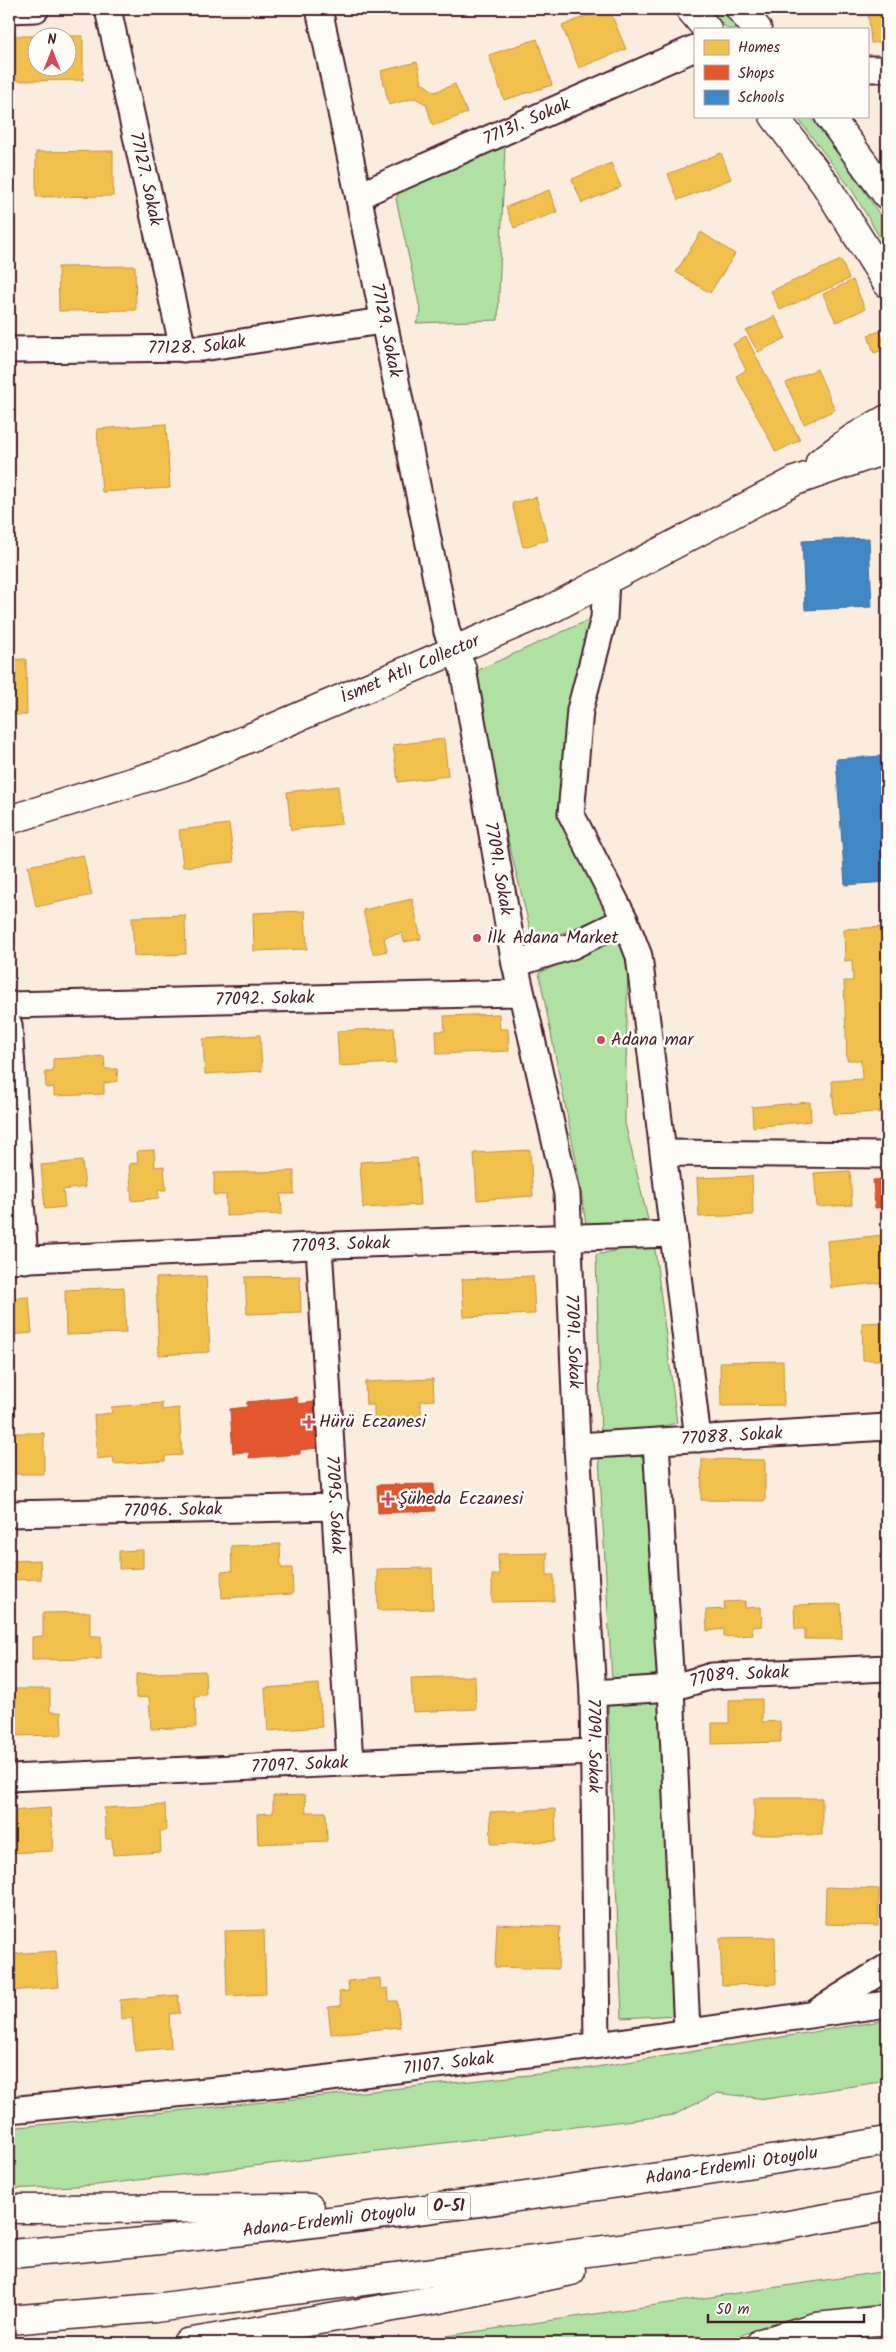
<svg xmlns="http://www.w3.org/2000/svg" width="896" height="2352" font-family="Kalam,sans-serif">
<rect width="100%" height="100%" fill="#faedde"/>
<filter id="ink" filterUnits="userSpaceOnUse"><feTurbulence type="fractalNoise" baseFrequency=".02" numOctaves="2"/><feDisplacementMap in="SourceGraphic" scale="10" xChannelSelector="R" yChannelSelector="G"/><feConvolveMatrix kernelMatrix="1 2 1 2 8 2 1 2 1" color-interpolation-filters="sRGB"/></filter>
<g filter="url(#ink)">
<!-- green -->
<path fill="#aee1a2" stroke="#7c8066" d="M 710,9 L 724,9 L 741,29 L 727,29 Z
M 796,116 L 810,116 L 861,186 L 887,226 L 887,250 L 852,190 Z
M 505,145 L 498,320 L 416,323 L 421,313 L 396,199 L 399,193 Z
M 593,618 L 562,811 L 582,864 L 608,914 L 534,945 L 502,815 L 474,672 Z
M 622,937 L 628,956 L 625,1123 L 648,1220 L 587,1231 L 576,1160 L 539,973 Z
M 654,1242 L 677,1423 L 601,1440 L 596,1255 Z
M 650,1455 L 662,1674 L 612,1680 L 599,1458 Z
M 663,1700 L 677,2015 L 622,2018 L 608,1704 Z
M 887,2020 L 887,2081 L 766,2099 L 717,2093 L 674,2115 L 97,2185 L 9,2189 L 9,2128 L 578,2070 Z
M 887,2271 L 887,2305 L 867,2306 L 769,2324 L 722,2343 L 398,2343 Z"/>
<!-- homes -->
<path fill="#f2c14e" stroke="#c09044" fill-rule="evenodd" d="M 603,9 L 609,9 L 626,49 L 579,68 L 562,26 Z
M 868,9 L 887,9 L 887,42 L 871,43 Z
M 9,36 L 83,36 L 83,80 L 9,81 ZM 38,38 L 68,38 L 68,68 L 38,68 Z
M 537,39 L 552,85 L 504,100 L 489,55 Z
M 417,62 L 422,83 L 435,92 L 455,84 L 467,113 L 433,126 L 426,104 L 415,98 L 389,105 L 381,71 Z
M 113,151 L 113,196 L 36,197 L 36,152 Z
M 721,153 L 731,179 L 678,200 L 668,174 Z
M 611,163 L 621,187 L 582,203 L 572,179 Z
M 549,190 L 557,212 L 514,228 L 506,207 Z
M 701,232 L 735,254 L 710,293 L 676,272 Z
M 841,260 L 849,279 L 780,310 L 771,291 Z
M 135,266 L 136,310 L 59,311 L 58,267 Z
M 853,280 L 865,309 L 836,322 L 823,294 Z
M 775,316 L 786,338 L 758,352 L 746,331 Z
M 880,331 L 886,349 L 874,353 L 868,335 Z
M 746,337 L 800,440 L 776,452 L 736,376 L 746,370 L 733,344 Z
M 817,369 L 835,410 L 804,424 L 786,383 Z
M 166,424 L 170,488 L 102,492 L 97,429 Z
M 536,497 L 548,540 L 523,547 L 512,503 Z
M 26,659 L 27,715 L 9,715 L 9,660 Z
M 444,739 L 448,776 L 398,782 L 393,745 Z
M 338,786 L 342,824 L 291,830 L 287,792 Z
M 229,824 L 234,862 L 183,867 L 179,830 Z
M 83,855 L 92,895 L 36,907 L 28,866 Z
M 412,899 L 421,939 L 404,942 L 402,933 L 384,937 L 387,951 L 373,954 L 363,910 Z
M 305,911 L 307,949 L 254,951 L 253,913 Z
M 185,915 L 186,954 L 134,956 L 132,917 Z
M 887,927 L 887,1112 L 834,1114 L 832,1081 L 862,1079 L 861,1060 L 847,1060 L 844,981 L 853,981 L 852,960 L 845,961 L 844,929 Z
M 499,1014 L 500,1029 L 508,1029 L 509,1051 L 437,1054 L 436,1031 L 445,1031 L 444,1016 Z
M 394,1028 L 396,1063 L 339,1066 L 337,1031 Z
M 260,1035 L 262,1071 L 205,1074 L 203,1039 Z
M 104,1056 L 105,1069 L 117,1069 L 118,1081 L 104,1083 L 104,1094 L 54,1096 L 54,1087 L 46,1088 L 45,1072 L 53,1072 L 53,1059 Z
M 810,1102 L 811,1121 L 753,1127 L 752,1107 Z
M 154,1150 L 155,1167 L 164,1166 L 166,1190 L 158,1190 L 159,1198 L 132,1201 L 129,1164 L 138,1163 L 137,1151 Z
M 530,1150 L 533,1196 L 477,1200 L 474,1153 Z
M 417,1158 L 420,1205 L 363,1208 L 360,1162 Z
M 82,1161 L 85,1187 L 63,1190 L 65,1207 L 45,1209 L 41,1165 Z
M 294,1171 L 294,1194 L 281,1194 L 282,1214 L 226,1216 L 226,1195 L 214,1195 L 214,1173 Z
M 850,1171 L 852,1205 L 817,1207 L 814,1173 Z
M 752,1176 L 753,1215 L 699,1217 L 697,1178 Z
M 883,1235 L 887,1282 L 831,1288 L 827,1241 Z
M 206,1276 L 210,1352 L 159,1355 L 156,1278 Z
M 300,1276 L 301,1312 L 247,1314 L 245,1277 Z
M 533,1276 L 535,1314 L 464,1317 L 462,1279 Z
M 124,1287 L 126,1333 L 66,1335 L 65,1290 Z
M 29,1297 L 32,1333 L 9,1335 L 9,1298 Z
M 887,1322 L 887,1360 L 863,1360 L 862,1323 Z
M 783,1361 L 784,1405 L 721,1406 L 720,1362 Z
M 433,1379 L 434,1400 L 421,1401 L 421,1416 L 374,1419 L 374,1405 L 366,1405 L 365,1382 Z
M 162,1403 L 162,1410 L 179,1408 L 182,1455 L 165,1456 L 165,1461 L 114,1464 L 113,1457 L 97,1459 L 94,1415 L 112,1413 L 111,1407 Z
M 9,1433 L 44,1433 L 44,1474 L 9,1474 Z
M 702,1459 L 765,1460 L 765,1501 L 701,1500 Z
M 280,1544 L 281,1568 L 292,1568 L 293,1594 L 222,1598 L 221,1572 L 232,1571 L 231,1546 Z
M 143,1550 L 143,1568 L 119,1569 L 119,1551 Z
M 547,1553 L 547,1575 L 554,1575 L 554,1601 L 492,1602 L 492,1575 L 499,1575 L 498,1554 Z
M 40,1560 L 41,1579 L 9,1580 L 9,1561 Z
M 432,1568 L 433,1609 L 378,1610 L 377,1569 Z
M 745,1601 L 745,1608 L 761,1607 L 762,1626 L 752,1627 L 753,1635 L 724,1637 L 724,1629 L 707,1631 L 706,1610 L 725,1609 L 724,1602 Z
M 841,1604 L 842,1639 L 805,1639 L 805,1629 L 795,1629 L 794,1605 Z
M 90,1612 L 90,1636 L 101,1636 L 101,1659 L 32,1660 L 32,1637 L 43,1636 L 43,1613 Z
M 205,1671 L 206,1695 L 195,1696 L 196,1727 L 151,1729 L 149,1697 L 136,1698 L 136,1674 Z
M 475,1676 L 476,1709 L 413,1712 L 411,1678 Z
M 319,1684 L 322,1727 L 268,1731 L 265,1688 Z
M 9,1689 L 50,1689 L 50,1712 L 61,1712 L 62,1735 L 9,1736 Z
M 762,1699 L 762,1722 L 780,1721 L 781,1742 L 712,1744 L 712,1723 L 729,1723 L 729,1700 Z
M 305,1795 L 306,1812 L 326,1812 L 327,1841 L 258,1844 L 257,1814 L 273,1813 L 273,1796 Z
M 754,1798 L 822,1798 L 822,1835 L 754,1835 Z
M 165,1805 L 166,1831 L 160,1831 L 161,1852 L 113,1855 L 112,1839 L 106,1839 L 104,1808 Z
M 50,1808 L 53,1851 L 9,1853 L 9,1811 Z
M 555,1809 L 556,1841 L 491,1844 L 490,1812 Z
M 826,1887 L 879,1889 L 878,1926 L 825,1924 Z
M 497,1924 L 560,1927 L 558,1969 L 495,1967 Z
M 264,1930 L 266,1994 L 227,1996 L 225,1931 Z
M 775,1937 L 776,1984 L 722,1985 L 720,1938 Z
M 56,1951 L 59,1987 L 9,1991 L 9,1954 Z
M 380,1978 L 381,1989 L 388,1988 L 389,2001 L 397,2001 L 400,2027 L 331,2034 L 328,2007 L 341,2006 L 339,1992 L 349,1991 L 348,1981 Z
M 178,1995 L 180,2013 L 169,2014 L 171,2048 L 135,2051 L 132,2018 L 121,2019 L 120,2000 Z"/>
<!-- shops -->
<path fill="#e4572e" stroke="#b6462d" d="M 887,1179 L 887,1207 L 875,1208 L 873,1180 Z
M 297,1397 L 298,1404 L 314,1402 L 318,1448 L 300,1450 L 300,1454 L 249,1458 L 249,1452 L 233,1453 L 230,1409 L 247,1407 L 247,1402 Z
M 434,1484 L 435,1511 L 378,1513 L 377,1485 Z"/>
<!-- schools -->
<path fill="#3f88c5" stroke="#426897" d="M 869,538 L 872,607 L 805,610 L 802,541 Z
M 882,756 L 887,828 L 887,882 L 845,885 L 836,759 Z"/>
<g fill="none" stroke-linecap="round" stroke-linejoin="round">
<defs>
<g id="minor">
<path id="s1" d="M 108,9 L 183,349"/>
<path id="s2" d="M 319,9 C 364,216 404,424 447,632 L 463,669 L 515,964 L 567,1194 L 577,1446 L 593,1693 L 597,2045"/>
<path d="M 9,10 L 36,9"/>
<path d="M 867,69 L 887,69"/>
<path id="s3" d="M 360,195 L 695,48"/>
<path id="s4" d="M 9,350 L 202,348 L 382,321"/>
<path d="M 606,581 L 604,618 L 580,710 L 571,814 L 625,920 L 639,956 L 698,1439"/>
<path d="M 515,964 L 572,946 L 625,920"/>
<path id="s5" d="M 9,1005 L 521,993"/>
<path d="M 9,1025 L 25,1260"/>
<path d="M 664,1153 L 887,1155"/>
<path id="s6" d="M 319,1246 L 350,1763"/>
<path id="s7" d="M 9,1260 L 334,1245 L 673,1234"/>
<path d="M 656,1442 L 671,1688 L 687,2031"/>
<path id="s8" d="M 577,1446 L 887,1427"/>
<path id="s9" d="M 9,1514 L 336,1507"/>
<path id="s10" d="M 593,1693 L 671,1688 L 712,1676 L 887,1668"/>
<path id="s11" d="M 9,1778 L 592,1752"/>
<path d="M 818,2011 L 887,1967"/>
<path id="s12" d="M 9,2110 L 289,2083 L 578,2048 L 887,2004"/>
</g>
<g id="major">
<path d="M 690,9 L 707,29"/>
<path d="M 740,9 L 757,29"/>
<path d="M 774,116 L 825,184 L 887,283"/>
<path d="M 829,116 L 887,195"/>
<path d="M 820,462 L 852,439 L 887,419"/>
<path id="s13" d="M 9,820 L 184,766 L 551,609 L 795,481 L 887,449"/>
<path d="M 761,2343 L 816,2327 L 887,2320"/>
</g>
<g id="highway">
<path d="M 9,2209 L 310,2208"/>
<path id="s14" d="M 9,2254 C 186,2240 363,2218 540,2194 C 656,2178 772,2161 887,2141"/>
<path d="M 9,2320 L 155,2308 L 767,2229 L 887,2207"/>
<path d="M 187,2343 L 434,2300 L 571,2271"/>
</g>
</defs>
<!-- minor casing -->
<use href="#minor" stroke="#4a1f2b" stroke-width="29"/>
<!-- major casing -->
<use href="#major" stroke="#4a1f2b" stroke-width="31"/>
<!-- highway casing -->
<use href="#highway" stroke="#4a1f2b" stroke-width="31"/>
<!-- minor -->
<use href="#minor" stroke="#fdfcf7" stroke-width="25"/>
<!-- major -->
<use href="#major" stroke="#fdfcf7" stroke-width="28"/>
<!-- highway -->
<use href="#highway" stroke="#fdfcf7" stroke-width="28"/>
</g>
</g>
<!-- markers -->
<g fill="#d1495b" stroke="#fdfcf7" stroke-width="2">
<circle cx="477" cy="938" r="5"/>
<circle cx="601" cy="1040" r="5"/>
<path d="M306.5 1414.5h5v5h5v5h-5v5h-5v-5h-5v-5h5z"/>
<path d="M385.5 1491.5h5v5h5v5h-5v5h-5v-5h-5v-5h5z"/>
</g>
<g text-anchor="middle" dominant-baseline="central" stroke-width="5" stroke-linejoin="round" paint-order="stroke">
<!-- shield labels -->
<rect fill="#fdfcf7" stroke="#806168" stroke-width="1" x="428" y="2192.5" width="42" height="27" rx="4"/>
<g font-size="16" font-weight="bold" fill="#4a1f2b">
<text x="449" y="2206">O-51</text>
</g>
<!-- street labels -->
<g font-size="18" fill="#4a1f2b" stroke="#fdfcf7">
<text stroke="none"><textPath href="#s3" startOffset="182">77131. Sokak</textPath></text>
<text stroke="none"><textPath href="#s1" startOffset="174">77127. Sokak</textPath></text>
<text stroke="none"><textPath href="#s2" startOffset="328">77129. Sokak</textPath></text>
<text stroke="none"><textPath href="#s4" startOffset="188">77128. Sokak</textPath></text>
<text stroke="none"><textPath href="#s13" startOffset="429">İsmet Atlı Collector</textPath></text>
<text stroke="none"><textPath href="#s2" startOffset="879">77091. Sokak</textPath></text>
<text stroke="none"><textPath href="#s5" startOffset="256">77092. Sokak</textPath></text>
<text stroke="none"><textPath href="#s7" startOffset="332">77093. Sokak</textPath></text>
<text stroke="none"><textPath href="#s2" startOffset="1359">77091. Sokak</textPath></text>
<text stroke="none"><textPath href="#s8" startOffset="155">77088. Sokak</textPath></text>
<text stroke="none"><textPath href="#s6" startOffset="259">77095. Sokak</textPath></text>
<text stroke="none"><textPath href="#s9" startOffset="164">77096. Sokak</textPath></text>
<text stroke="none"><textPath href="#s10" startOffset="148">77089. Sokak</textPath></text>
<text stroke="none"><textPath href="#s2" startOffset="1764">77091. Sokak</textPath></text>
<text stroke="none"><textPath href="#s11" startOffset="291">77097. Sokak</textPath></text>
<text stroke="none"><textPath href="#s12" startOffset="442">71107. Sokak</textPath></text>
<text stroke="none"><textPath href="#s14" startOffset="728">Adana-Erdemli Otoyolu</textPath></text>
<text stroke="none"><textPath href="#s14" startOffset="322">Adana-Erdemli Otoyolu</textPath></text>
</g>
<!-- poi labels -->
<g font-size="18" fill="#4a1f2b" stroke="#fdfcf7" text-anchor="start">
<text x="487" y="938">İlk Adana Market</text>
<text x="611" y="1040">Adana mar</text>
<text x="319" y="1422">Hürü Eczanesi</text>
<text x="398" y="1499">Şüheda Eczanesi</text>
</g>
</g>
<!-- margin -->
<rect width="896" height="2352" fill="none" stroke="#fdfcf7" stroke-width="30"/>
<rect x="15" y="15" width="866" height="2322" fill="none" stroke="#4a1f2b" stroke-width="2" filter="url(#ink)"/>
<!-- legend -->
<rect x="694" y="28" width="175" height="90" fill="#fdfcf7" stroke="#b5a4a5"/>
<rect x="704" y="40" width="25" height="15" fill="#f2c14e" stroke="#b5a4a5"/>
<text x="738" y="52" font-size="15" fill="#4a1f2b">Homes</text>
<rect x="704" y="65" width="25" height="15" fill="#e4572e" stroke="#b5a4a5"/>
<text x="738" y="78" font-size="15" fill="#4a1f2b">Shops</text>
<rect x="704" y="90" width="25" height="15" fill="#3f88c5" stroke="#b5a4a5"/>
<text x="738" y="102" font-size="15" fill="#4a1f2b">Schools</text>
<!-- north arrow -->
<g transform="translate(52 52)"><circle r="24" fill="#fdfcf7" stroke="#b5a4a5"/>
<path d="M0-4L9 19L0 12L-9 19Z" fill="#d1495b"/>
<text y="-8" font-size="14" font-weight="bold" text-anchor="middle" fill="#4a1f2b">N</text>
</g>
<!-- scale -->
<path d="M708 2314v8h156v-8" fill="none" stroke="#4a1f2b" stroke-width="2.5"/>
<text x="716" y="2314" font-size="15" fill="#4a1f2b" stroke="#fdfcf7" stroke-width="4" paint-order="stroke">50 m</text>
</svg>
